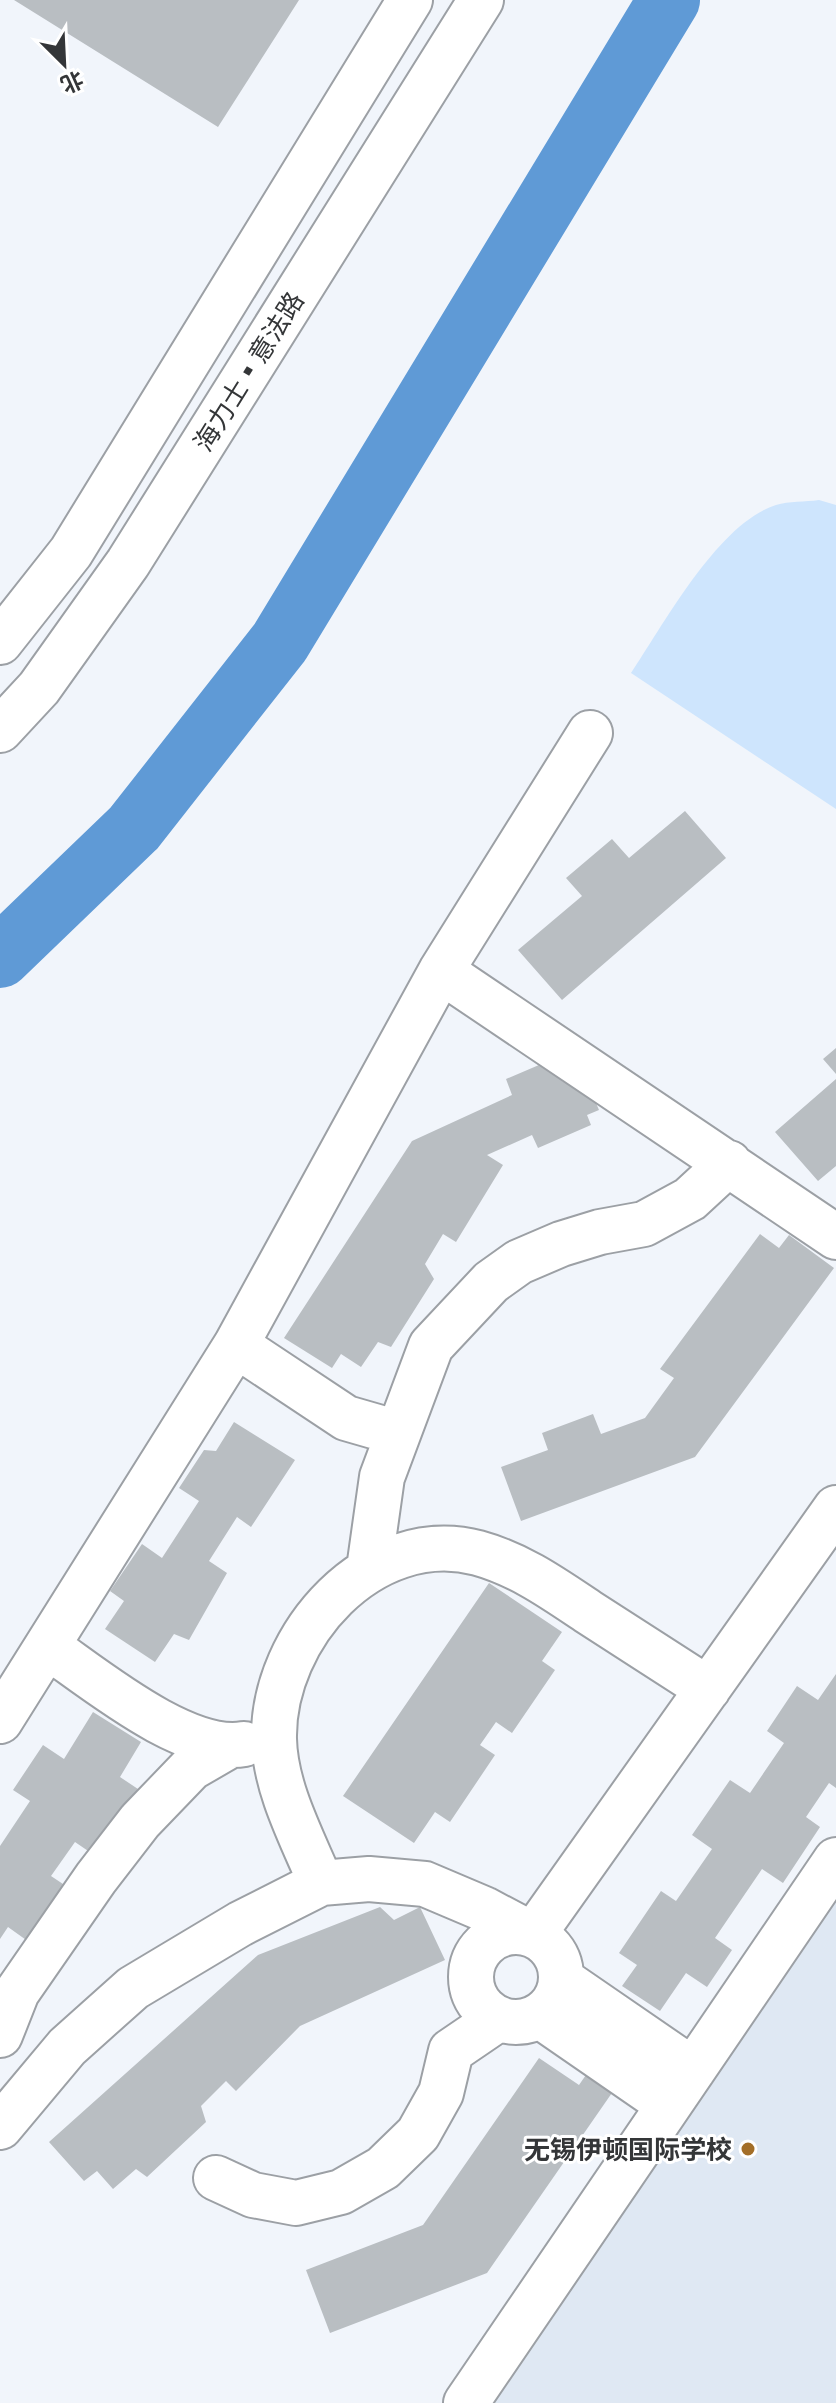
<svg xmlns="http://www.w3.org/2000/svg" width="836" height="2403" font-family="Manrope,'Noto Sans SC',sans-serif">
<rect width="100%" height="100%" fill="#f1f5fb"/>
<!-- built -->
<path fill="#dfe8f3" d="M 836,1896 L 836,2403 L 483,2403 Z"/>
<!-- green -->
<path fill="#cee5fd" d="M 819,500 L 836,505 L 836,809 L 631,673 C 664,624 718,523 776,505 C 789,501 805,502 819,500 Z"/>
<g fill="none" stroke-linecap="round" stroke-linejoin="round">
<!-- river -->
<path stroke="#5f9ad6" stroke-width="62" d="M 0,957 L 134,828 L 280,642 L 669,0"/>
</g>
<!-- building -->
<path fill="#b9bec2" d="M 14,0 L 299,0 L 218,127 Z
M 685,811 L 726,858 L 562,1000 L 518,950 L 582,896 L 566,878 L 612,839 L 629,858 Z
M 836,1048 L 836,1074 L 823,1059 Z
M 553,1059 L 563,1082 L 583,1073 L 599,1110 L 587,1115 L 591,1125 L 538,1148 L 532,1135 L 487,1155 L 503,1165 L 456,1242 L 443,1234 L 425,1264 L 434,1279 L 391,1347 L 378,1342 L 361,1367 L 341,1354 L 332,1368 L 284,1338 L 412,1141 L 512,1095 L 506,1079 Z
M 836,1079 L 836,1166 L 818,1181 L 775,1132 Z
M 760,1234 L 779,1248 L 789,1235 L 834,1268 L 695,1457 L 521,1521 L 501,1467 L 548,1450 L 542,1433 L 593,1414 L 601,1434 L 645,1418 L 674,1378 L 660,1369 Z
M 234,1422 L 295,1460 L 251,1527 L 237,1517 L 209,1561 L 227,1573 L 189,1640 L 174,1634 L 155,1662 L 105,1629 L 124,1601 L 110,1591 L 142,1544 L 162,1558 L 199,1501 L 179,1488 L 204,1450 L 216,1451 Z
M 489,1583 L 562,1632 L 542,1661 L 555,1670 L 512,1733 L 496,1722 L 480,1745 L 495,1755 L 450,1822 L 435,1812 L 414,1843 L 343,1796 Z
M 836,1674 L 836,1788 L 829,1783 L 806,1817 L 820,1827 L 783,1883 L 762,1869 L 715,1938 L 732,1950 L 707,1987 L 686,1973 L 660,2011 L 622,1986 L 637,1965 L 619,1953 L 661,1891 L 676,1901 L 712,1849 L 692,1835 L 730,1780 L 750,1793 L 784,1743 L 767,1731 L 797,1686 L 818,1700 Z
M 93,1712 L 141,1742 L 120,1777 L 138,1789 L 94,1855 L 75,1842 L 51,1876 L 66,1886 L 29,1942 L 8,1927 L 0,1939 L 0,1846 L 30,1801 L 13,1790 L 43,1745 L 64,1759 Z
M 380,1907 L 394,1920 L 420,1907 L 445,1960 L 300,2026 L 236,2091 L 226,2081 L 201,2106 L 206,2122 L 147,2177 L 136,2169 L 113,2189 L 97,2171 L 84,2181 L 49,2142 L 258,1955 Z
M 539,2058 L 579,2085 L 597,2059 L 623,2077 L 487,2273 L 330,2333 L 306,2270 L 423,2225 Z"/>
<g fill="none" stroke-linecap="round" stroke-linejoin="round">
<defs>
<path id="minor" d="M 0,642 L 71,552 L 410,0
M 0,730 L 39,688 L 128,563 L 481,0
M 441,971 L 836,1237
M 236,1345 L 346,1418 L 398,1433
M 369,1569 L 382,1477 L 431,1346 L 491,1282 L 519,1262 L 561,1244 L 600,1232 L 644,1224 L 690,1199 L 729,1163
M 47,1646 C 95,1679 185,1754 244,1744
M 0,1721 L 236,1345 L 441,971 L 590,733
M 321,1883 C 302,1838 275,1788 274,1739 C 272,1636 371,1525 478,1553 C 521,1565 554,1589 590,1613 C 629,1638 669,1664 708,1689
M471 1977a45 45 0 1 1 90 0a45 45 0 1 1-90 0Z
M 562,1980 L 693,2070
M 540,2016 L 669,2105
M 0,2035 L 17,1992 L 96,1878 L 140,1821 L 191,1768 L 229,1746
M 0,2127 L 67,2047 L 133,1988 L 240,1924 L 321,1883 L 369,1879 L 425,1884 L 484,1909 L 533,1935 L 836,1508
M 216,2178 L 253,2195 L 296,2203 L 341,2192 L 383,2168 L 418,2134 L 441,2093 L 451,2051 L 498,2019
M 466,2403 L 836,1860"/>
</defs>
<!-- minor casing -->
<use href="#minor" stroke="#9ca0a5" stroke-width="48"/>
<!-- minor -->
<use href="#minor" stroke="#fff" stroke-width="44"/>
</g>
<!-- markers -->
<circle fill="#a36e28" stroke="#fff" stroke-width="3" cx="748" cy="2149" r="8"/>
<g text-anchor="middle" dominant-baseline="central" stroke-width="6" stroke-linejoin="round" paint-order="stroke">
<!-- street labels -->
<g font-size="26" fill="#343638" stroke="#fff">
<text transform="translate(248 371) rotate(-58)">海力士▪意法路</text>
</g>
<!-- poi labels -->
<g font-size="26" font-weight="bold" fill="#343638" stroke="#fff" text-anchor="end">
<text x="732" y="2149">无锡伊顿国际学校</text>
</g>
</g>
<!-- north arrow -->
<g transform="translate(64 64) rotate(156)" stroke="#ffffff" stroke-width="6" paint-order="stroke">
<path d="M0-6L14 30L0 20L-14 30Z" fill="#343638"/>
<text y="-12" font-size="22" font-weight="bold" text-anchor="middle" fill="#343638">北</text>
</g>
</svg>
